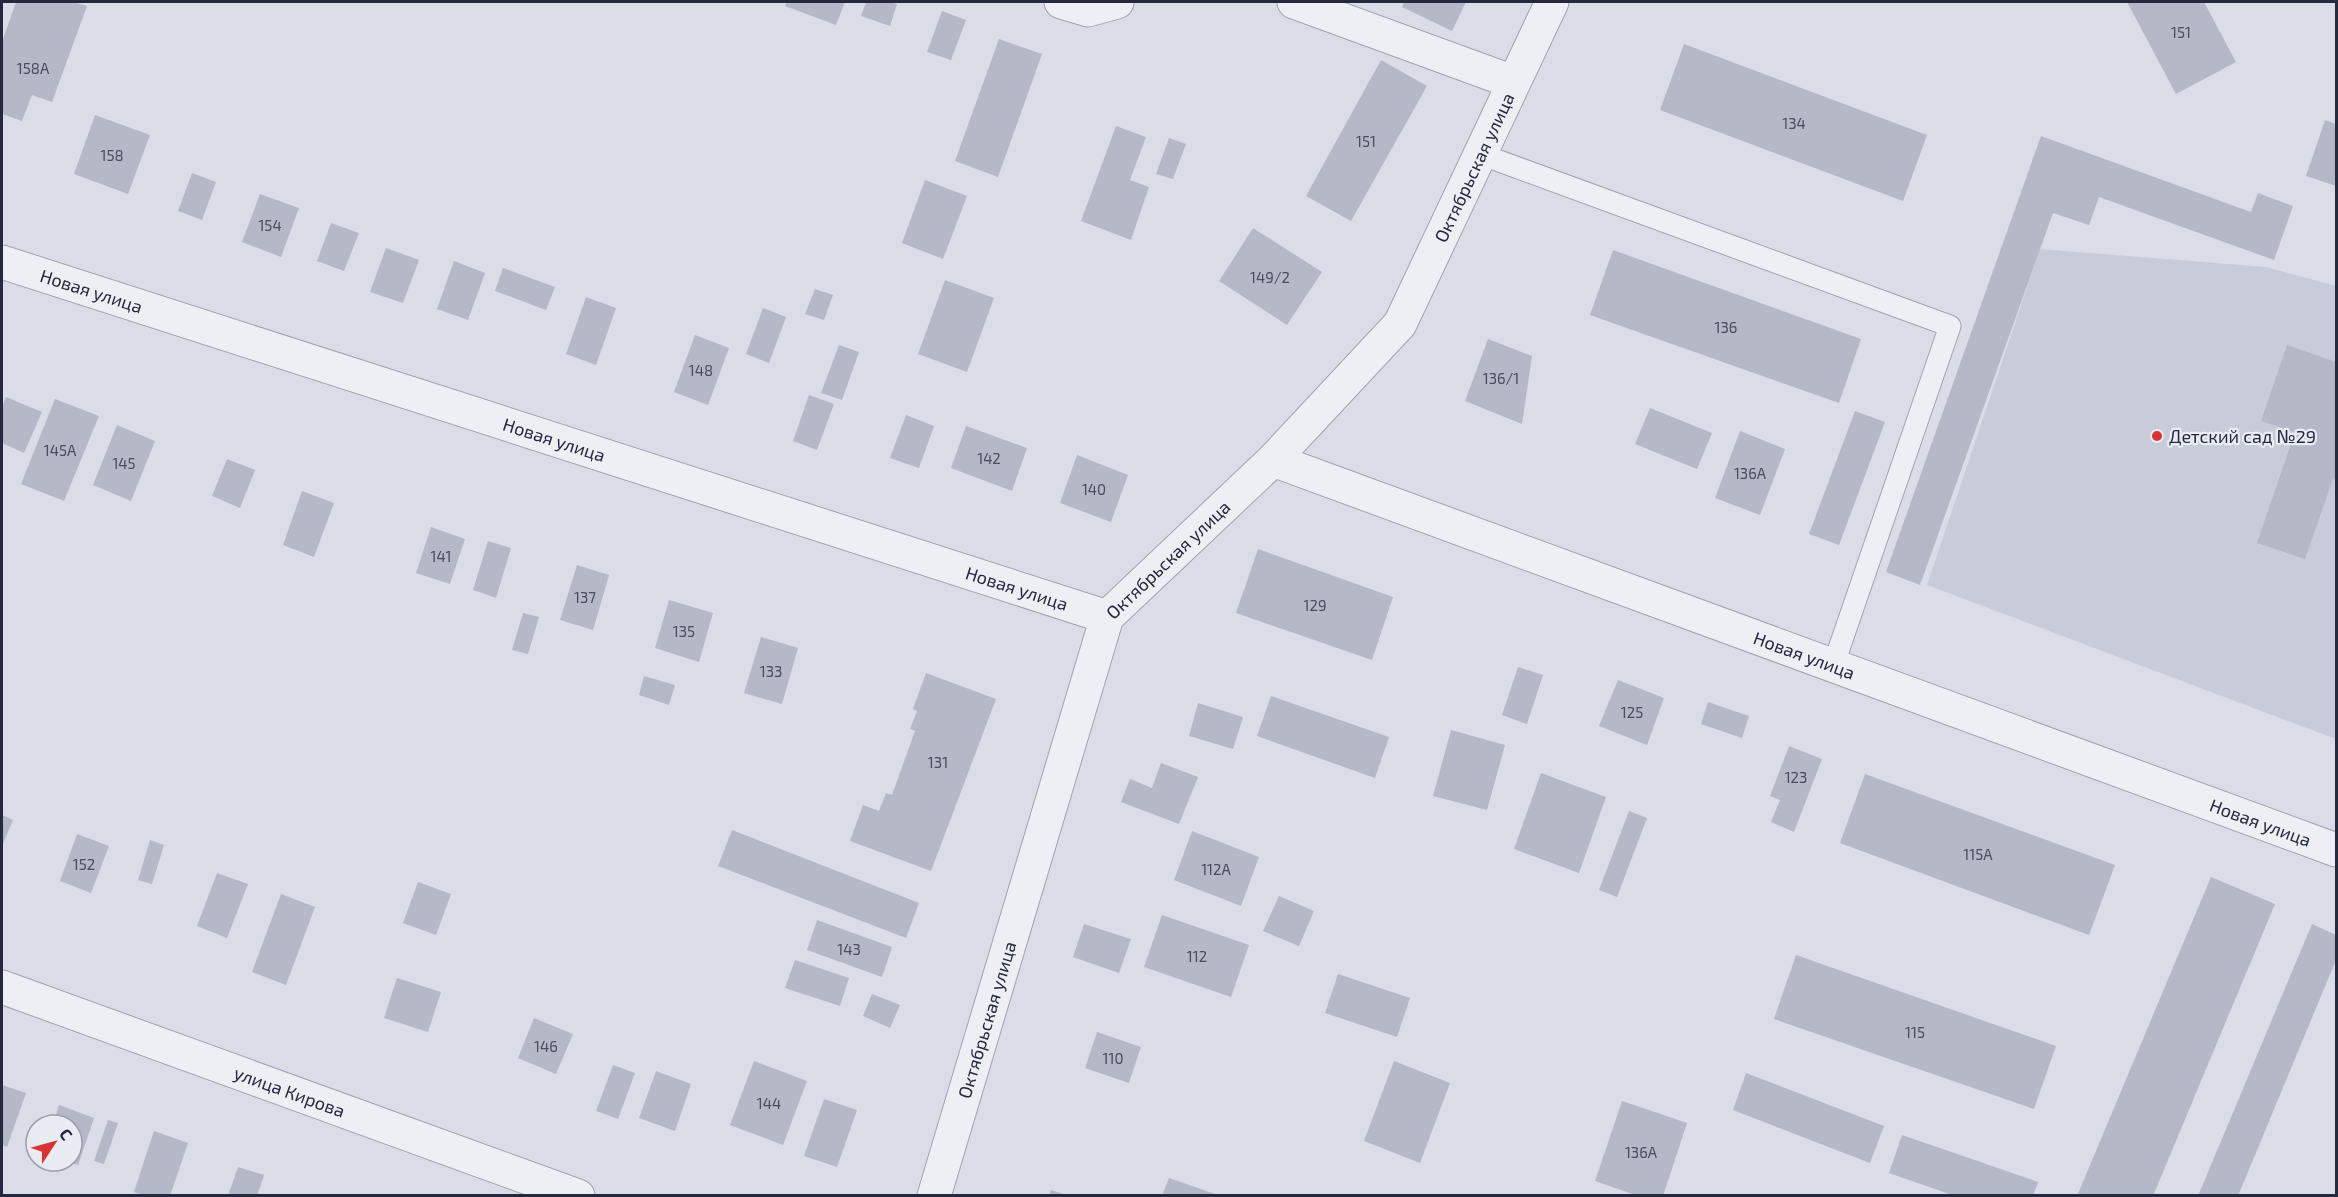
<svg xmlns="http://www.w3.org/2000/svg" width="2338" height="1197" font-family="'Exo 2',sans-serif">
<rect width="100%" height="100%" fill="#dadde7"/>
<!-- built -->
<path fill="#c8ccd9" d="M 2040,249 L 2266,267 L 2336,286 L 2336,739 L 1927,585 Z"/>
<!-- building -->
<path fill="#b4b8c7" d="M 16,2 L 73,2 L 87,6 L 52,102 L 32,95 L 22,121 L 2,114 L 2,42 Z
M 787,2 L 845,2 L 836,25 L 785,6 Z
M 866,2 L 890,2 L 897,4 L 890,26 L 861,16 Z
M 1404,2 L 1466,2 L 1452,31 L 1402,7 Z
M 2127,2 L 2204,2 L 2236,62 L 2176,94 Z
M 942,11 L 966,20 L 951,60 L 927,52 Z
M 999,39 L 1042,54 L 998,177 L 955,161 Z
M 1684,44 L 1927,135 L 1903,201 L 1660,110 Z
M 1381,60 L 1427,86 L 1351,221 L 1306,196 Z
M 95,115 L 150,135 L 128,194 L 74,174 Z
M 2325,120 L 2336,124 L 2336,186 L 2306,176 Z
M 1116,126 L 1146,137 L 1130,180 L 1149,187 L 1131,240 L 1081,221 Z
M 2041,136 L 2251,212 L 2258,193 L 2293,206 L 2274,260 L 2099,197 L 2089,225 L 2053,213 L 1920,585 L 1886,572 Z
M 1169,138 L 1186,144 L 1173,179 L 1156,174 Z
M 192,173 L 216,182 L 202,220 L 178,211 Z
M 925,180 L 967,196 L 943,259 L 902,243 Z
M 260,194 L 299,208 L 281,257 L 242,242 Z
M 331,223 L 359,233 L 344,271 L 317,261 Z
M 1253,228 L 1322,272 L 1287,325 L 1219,281 Z
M 386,248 L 419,260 L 403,303 L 370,292 Z
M 1613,250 L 1861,339 L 1839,403 L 1590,315 Z
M 454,261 L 485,273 L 468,320 L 437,309 Z
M 503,268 L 555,287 L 546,310 L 495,291 Z
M 945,280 L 994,298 L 967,372 L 918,354 Z
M 815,289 L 833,295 L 824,320 L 805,314 Z
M 586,297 L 616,308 L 596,365 L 566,354 Z
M 763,308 L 786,317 L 769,363 L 746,354 Z
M 695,335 L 729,348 L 708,405 L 674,392 Z
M 1488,339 L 1532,356 L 1522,424 L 1465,401 Z
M 839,345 L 859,352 L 842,400 L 821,393 Z
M 2287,345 L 2336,362 L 2336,417 L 2335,423 L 2336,424 L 2336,480 L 2333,479 L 2305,559 L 2257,543 L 2295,432 L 2261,421 Z
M 809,395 L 834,404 L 817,450 L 793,441 Z
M 6,397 L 42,412 L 24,453 L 2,443 L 2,407 Z
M 55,399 L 99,416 L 64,501 L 21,484 Z
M 1650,408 L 1712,433 L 1697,469 L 1635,444 Z
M 1855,411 L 1885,422 L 1839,545 L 1809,534 Z
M 906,415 L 934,426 L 919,468 L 890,458 Z
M 117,425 L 155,441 L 131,501 L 93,485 Z
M 966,426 L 1027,448 L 1012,491 L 951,468 Z
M 1740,431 L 1785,449 L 1760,515 L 1715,498 Z
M 1077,455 L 1128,475 L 1111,522 L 1060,503 Z
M 227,459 L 255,470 L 240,508 L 212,496 Z
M 302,491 L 334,503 L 314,557 L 283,545 Z
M 431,527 L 465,539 L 450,584 L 416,573 Z
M 488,541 L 511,548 L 496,598 L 473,590 Z
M 1258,549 L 1393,597 L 1372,660 L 1236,613 Z
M 577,565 L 609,575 L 593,630 L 560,620 Z
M 669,600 L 713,613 L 699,662 L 655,648 Z
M 523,613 L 539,617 L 528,654 L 512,650 Z
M 761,637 L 798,648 L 782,704 L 744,693 Z
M 1518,667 L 1543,675 L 1527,724 L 1502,715 Z
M 926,673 L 996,699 L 931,871 L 850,841 L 863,805 L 879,811 L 886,793 L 892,795 L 915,731 L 910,729 L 917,711 L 913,709 Z
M 644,676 L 675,685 L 669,705 L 639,695 Z
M 1618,680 L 1664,698 L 1647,745 L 1599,726 Z
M 1271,696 L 1389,737 L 1375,778 L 1257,736 Z
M 1708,702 L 1749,716 L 1742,738 L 1701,724 Z
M 1198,703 L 1243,717 L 1233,749 L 1189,736 Z
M 1451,730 L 1505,745 L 1487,810 L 1433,796 Z
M 1789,746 L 1822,759 L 1794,832 L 1771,822 L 1780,800 L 1770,796 Z
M 1161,763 L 1198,777 L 1179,824 L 1121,802 L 1130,779 L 1152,788 Z
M 1541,773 L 1606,797 L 1579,873 L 1514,849 Z
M 1865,774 L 2115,865 L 2089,935 L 1840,843 Z
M 1629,811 L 1647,818 L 1617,897 L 1599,890 Z
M 2,815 L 13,820 L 2,846 Z
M 732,830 L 919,903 L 906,938 L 718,866 Z
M 1192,831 L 1259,857 L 1241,906 L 1174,880 Z
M 77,834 L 109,846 L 91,893 L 60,881 Z
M 150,840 L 164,845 L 152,884 L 138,880 Z
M 217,873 L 248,884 L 227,938 L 197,926 Z
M 2211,877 L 2275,904 L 2153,1196 L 2077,1196 Z
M 418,882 L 451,894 L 436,935 L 403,923 Z
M 281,894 L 315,907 L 286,985 L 252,972 Z
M 1279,896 L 1314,911 L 1299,946 L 1263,931 Z
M 1162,915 L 1249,945 L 1231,997 L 1144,967 Z
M 817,920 L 892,947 L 882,977 L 807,950 Z
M 1084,924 L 1131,939 L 1119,973 L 1073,957 Z
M 2312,924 L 2336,935 L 2336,960 L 2238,1196 L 2198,1196 Z
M 1796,955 L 2056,1046 L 2034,1109 L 1774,1019 Z
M 795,960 L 849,978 L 840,1006 L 785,988 Z
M 1338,974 L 1410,998 L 1397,1037 L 1325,1013 Z
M 397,978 L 441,992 L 428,1032 L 384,1018 Z
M 872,994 L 900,1005 L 890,1028 L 863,1016 Z
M 534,1018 L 573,1034 L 556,1074 L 518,1058 Z
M 1097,1032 L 1141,1047 L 1129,1083 L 1085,1068 Z
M 754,1061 L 807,1081 L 783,1145 L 730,1125 Z
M 1394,1061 L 1450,1083 L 1420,1163 L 1364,1141 Z
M 613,1065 L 635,1073 L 618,1119 L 596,1111 Z
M 656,1071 L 691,1084 L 675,1131 L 639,1118 Z
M 1746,1073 L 1884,1126 L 1870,1163 L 1733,1110 Z
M 2,1085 L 26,1093 L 7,1147 L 2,1145 Z
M 824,1099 L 857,1110 L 837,1167 L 804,1156 Z
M 1622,1101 L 1687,1123 L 1663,1196 L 1638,1196 L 1595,1181 Z
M 59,1105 L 94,1118 L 78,1165 L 72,1163 L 72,1125 L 53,1125 Z
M 108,1120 L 118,1123 L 104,1164 L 94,1161 Z
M 154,1131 L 188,1143 L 170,1196 L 144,1196 L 134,1192 Z
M 1902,1135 L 2038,1182 L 2033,1196 L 1955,1196 L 1889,1173 Z
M 238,1167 L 264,1175 L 257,1196 L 228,1196 Z
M 1169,1178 L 1218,1195 L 1218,1196 L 1162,1196 Z
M 1051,1190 L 1067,1195 L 1067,1196 L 1049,1196 Z"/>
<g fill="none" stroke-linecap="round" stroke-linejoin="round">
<defs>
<path id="lane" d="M 1480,154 L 1950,326 L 1833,666"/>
<g id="street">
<path d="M 1061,2 L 1088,10 L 1117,2"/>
<path d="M 1294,2 L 1513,82"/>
<path id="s1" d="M 2,262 L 1107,617"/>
<path id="s2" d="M 1273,460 L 2336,850"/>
<path id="s3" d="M 2,987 L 578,1196"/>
<path id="s4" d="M 934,1196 L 1107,617 L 1273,460 L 1400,324 L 1552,2"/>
</g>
</defs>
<!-- lane casing -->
<use href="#lane" stroke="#a0a3b1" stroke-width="23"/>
<!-- street casing -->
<use href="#street" stroke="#a0a3b1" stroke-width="35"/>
<!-- lane -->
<use href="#lane" stroke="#edeff5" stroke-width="21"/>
<!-- street -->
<use href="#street" stroke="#edeff5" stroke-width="33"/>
</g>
<!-- markers -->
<circle fill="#d93432" stroke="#eaecf4" stroke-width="2" cx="2157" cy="436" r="6"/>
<g text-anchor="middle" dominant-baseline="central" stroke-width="4.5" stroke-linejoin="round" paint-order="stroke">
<!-- number labels -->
<g font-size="15" fill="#484d60">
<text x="2181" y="32">151</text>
<text x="33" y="68">158А</text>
<text x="1794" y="123">134</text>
<text x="1366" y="141">151</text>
<text x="112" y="155">158</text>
<text x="270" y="225">154</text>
<text x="1270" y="277">149/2</text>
<text x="1726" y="327">136</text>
<text x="701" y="370">148</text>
<text x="1501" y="378">136/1</text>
<text x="60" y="450">145А</text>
<text x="989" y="458">142</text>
<text x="124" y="463">145</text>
<text x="1750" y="473">136А</text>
<text x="1094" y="489">140</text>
<text x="441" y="556">141</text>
<text x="585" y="597">137</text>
<text x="1315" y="605">129</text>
<text x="684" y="631">135</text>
<text x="771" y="671">133</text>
<text x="1632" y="712">125</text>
<text x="938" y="762">131</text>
<text x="1796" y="777">123</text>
<text x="1978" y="854">115А</text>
<text x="84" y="864">152</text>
<text x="1216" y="869">112А</text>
<text x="849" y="949">143</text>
<text x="1197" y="956">112</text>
<text x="1915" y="1032">115</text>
<text x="546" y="1046">146</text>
<text x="1113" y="1058">110</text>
<text x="769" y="1103">144</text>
<text x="1641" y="1152">136А</text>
</g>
<!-- street labels -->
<g font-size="18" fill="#24293d" stroke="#eaecf4">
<text stroke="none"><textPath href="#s4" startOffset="1192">Октябрьская улица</textPath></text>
<text stroke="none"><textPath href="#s1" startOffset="94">Новая улица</textPath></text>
<text stroke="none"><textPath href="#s1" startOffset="580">Новая улица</textPath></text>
<text stroke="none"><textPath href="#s4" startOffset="688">Октябрьская улица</textPath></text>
<text stroke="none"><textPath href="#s1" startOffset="1066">Новая улица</textPath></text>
<text stroke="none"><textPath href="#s2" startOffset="566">Новая улица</textPath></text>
<text stroke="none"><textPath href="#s2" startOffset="1052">Новая улица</textPath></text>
<text stroke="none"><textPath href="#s4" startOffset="184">Октябрьская улица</textPath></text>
<text stroke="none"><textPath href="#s3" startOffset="306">улица Кирова</textPath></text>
</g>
<!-- poi labels -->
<g font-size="18" fill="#24293d" stroke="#eaecf4" text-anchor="start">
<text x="2169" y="436">Детский сад №29</text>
</g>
</g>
<!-- border -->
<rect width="2338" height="1197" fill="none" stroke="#24293d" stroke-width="6"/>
<!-- north arrow -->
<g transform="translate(54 1143) rotate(54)"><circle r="28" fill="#eaecf4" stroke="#9b9eab" stroke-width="1.5"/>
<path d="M0-4.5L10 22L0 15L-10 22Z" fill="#d93432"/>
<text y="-9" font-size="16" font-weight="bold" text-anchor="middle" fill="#24293d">С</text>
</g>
</svg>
